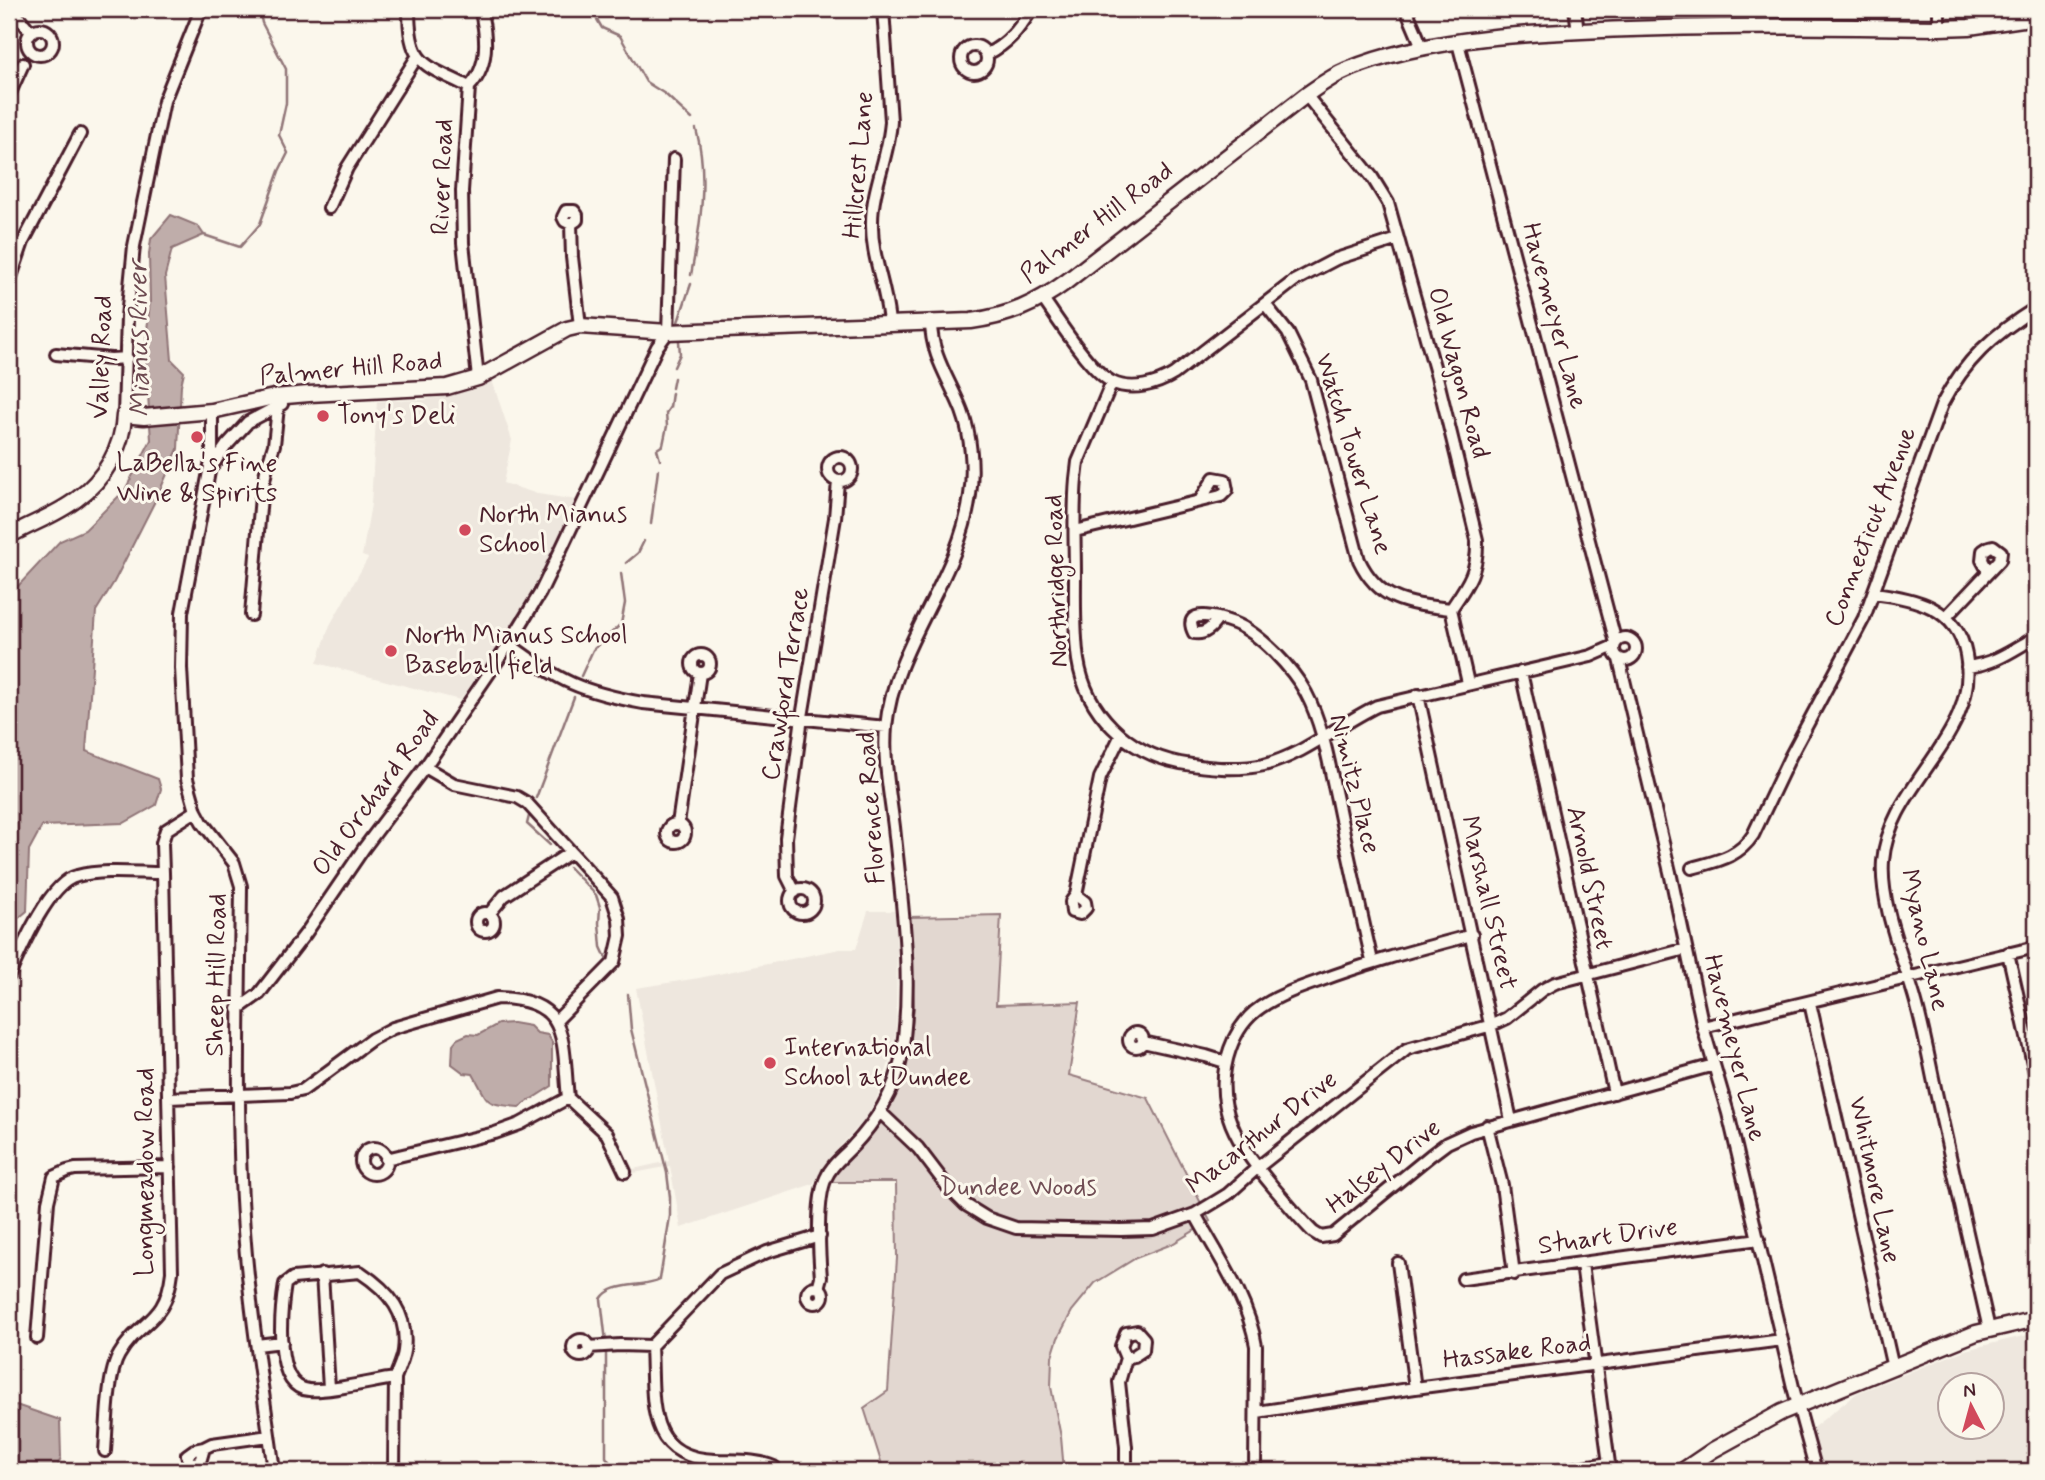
<svg xmlns="http://www.w3.org/2000/svg" width="2045" height="1480" font-family="Mynerve,sans-serif">
<rect width="100%" height="100%" fill="#fbf7ec"/>
<filter id="ink" filterUnits="userSpaceOnUse"><feTurbulence type="fractalNoise" baseFrequency=".0143" numOctaves="2"/><feDisplacementMap in="SourceGraphic" scale="14" xChannelSelector="R" yChannelSelector="G"/><feConvolveMatrix kernelMatrix="1 2 1 2 8 2 1 2 1" color-interpolation-filters="sRGB"/></filter>
<g filter="url(#ink)">
<!-- built -->
<path fill="#eee7de" fill-rule="evenodd" d="M 492,380 L 512,440 L 503,483 L 538,494 L 577,500 L 543,576 L 525,608 L 508,635 L 460,700 L 317,663 L 330,625 L 368,558 L 362,556 L 371,504 L 377,401 L 423,400 L 455,394 Z
M 868,911 L 895,911 L 897,951 L 896,1029 L 892,1054 L 877,1098 L 865,1119 L 830,1158 L 813,1184 L 681,1228 L 670,1166 L 629,1174 L 629,1170 L 669,1161 L 636,988 L 699,978 L 840,949 L 856,949 Z
M 2036,1333 L 2036,1471 L 1822,1471 L 1810,1430 L 1857,1393 L 1965,1350 ZM 1951,1386 L 1993,1386 L 1993,1428 L 1951,1428 Z"/>
<!-- green -->
<path fill="#e2d7d0" stroke="#967b7e" stroke-width="2" d="M 1001,915 L 996,1005 L 1080,1002 L 1069,1075 L 1148,1098 L 1210,1221 L 1172,1244 L 1136,1258 L 1095,1283 L 1072,1311 L 1058,1338 L 1052,1357 L 1051,1387 L 1061,1437 L 1064,1471 L 884,1471 L 864,1408 L 888,1391 L 897,1258 L 896,1182 L 829,1182 L 837,1166 L 892,1102 L 909,1052 L 914,1008 L 909,917 Z"/>
<!-- water -->
<path fill="#bfadaa" stroke="#907477" stroke-width="2" d="M 171,215 L 198,226 L 204,235 L 172,249 L 165,276 L 172,360 L 184,372 L 181,385 L 178,449 L 157,497 L 114,582 L 96,611 L 86,751 L 158,779 L 161,789 L 156,805 L 124,823 L 42,826 L 29,850 L 27,911 L 9,926 L 9,601 L 18,586 L 60,541 L 85,530 L 125,490 L 151,440 L 145,349 L 150,302 L 149,254 L 151,239 Z
M 513,1023 L 530,1026 L 537,1033 L 548,1035 L 552,1042 L 552,1086 L 519,1107 C 483,1104 490,1104 473,1074 L 464,1073 L 452,1064 L 453,1044 L 457,1039 L 468,1034 L 478,1035 L 498,1024 Z
M 16,1405 L 60,1420 L 61,1457 L 56,1471 L 9,1471 L 9,1409 Z"/>
<g fill="none" stroke-linecap="round" stroke-linejoin="round">
<!-- stream -->
<path stroke="#907477" stroke-width="2.5" d="M 591,9 L 602,28 L 620,36 L 646,82 L 665,94 L 692,119
M 204,235 L 240,247 L 260,224 L 279,171 L 288,153 L 279,135 L 286,103 L 286,69 L 262,23 L 259,9
M 691,275 C 700,228 709,176 696,129
M 677,325 L 691,284
M 674,367 L 680,354 L 679,341
M 672,388 L 674,378
M 660,460 L 657,449 L 663,445 L 667,426 L 666,413 L 670,407 L 672,393
M 651,524 L 658,470
M 626,563 L 638,553 L 644,541
M 581,676 L 593,650 L 621,624 L 625,603 L 621,573
M 536,798 L 574,697
M 529,816 L 527,824 L 550,845
M 569,867 L 596,895 L 600,907 L 599,923 L 601,947 L 606,958
M 606,1342 L 601,1299 C 612,1281 643,1288 660,1279 L 670,1216 L 670,1197 L 667,1173 L 631,1029 L 628,994
M 606,1348 L 606,1457 L 616,1471"/>
<defs>
<path id="minor" d="M 12,9 L 31,32
M 409,9 C 409,65 423,64 469,87
M 883,9 L 891,121 C 889,156 872,188 872,222 C 871,258 887,288 889,324
M 1406,9 L 1423,49
M 1575,9 L 1578,31
M 1939,28 L 1939,9
M27 42a13 13 0 1 1 26 0a13 13 0 1 1-26 0Z
M 1458,43 L 1616,643
M961 59a13 13 0 1 1 26 0a13 13 0 1 1-26 0Z
M 987,54 C 1008,44 1019,29 1032,9
M 469,87 L 462,191 L 463,243 L 478,378
M 469,87 C 490,66 487,35 480,9
M 9,95 L 23,64
M 1306,95 L 1372,177 L 1388,203 L 1437,377 L 1477,540 C 1478,571 1468,584 1451,609 L 1468,683
M 329,208 L 347,168 L 417,57
M 571,224 L 577,220 L 577,215 L 574,211 L 566,211 L 563,217 L 565,221 L 571,224 L 572,257 L 580,326
M 9,283 L 23,242 L 80,134
M 1043,299 C 1059,321 1089,370 1112,382 C 1132,392 1158,384 1174,374 L 1294,281 L 1336,259 L 1398,239
M 1265,304 L 1288,333 L 1311,380 L 1359,560 C 1379,602 1409,604 1451,609
M 56,354 L 111,359 L 127,358
M 1112,382 L 1078,462 L 1076,479 C 1073,511 1075,543 1075,575 C 1075,603 1074,632 1078,660 C 1086,713 1128,753 1180,763 C 1208,768 1236,771 1264,765 C 1306,754 1339,724 1377,706 L 1591,656 L 1614,646
M 212,411 L 212,456 L 182,613 L 181,668 L 187,779 L 196,811 L 202,822 L 234,863 L 241,886 C 240,1005 235,1124 245,1243 C 251,1320 264,1395 274,1471
M 124,415 L 127,317 L 134,246 L 164,101 L 201,9
M828 469a12 12 0 1 1 24 0a12 12 0 1 1-24 0Z
M 212,466 L 226,446 L 248,422 L 282,404
M 1075,531 L 1221,496 L 1227,490 L 1225,480 L 1214,478 L 1201,499
M 1873,593 C 1915,598 1957,607 1966,655 C 1981,736 1889,784 1883,861 C 1880,901 1900,950 1912,989 C 1923,1023 1929,1061 1937,1097 C 1954,1174 1971,1252 1989,1329
M 251,615 L 261,496 L 266,471 L 274,445 L 278,407
M 1946,617 L 2000,560 L 2001,552 L 1993,546 L 1989,547 L 1983,551 L 1982,560 L 1988,571
M 1218,618 C 1212,628 1205,635 1194,633 C 1180,605 1223,619 1234,623 C 1260,633 1293,669 1306,693 C 1323,725 1329,764 1337,800 C 1348,854 1360,908 1372,961
M1614 649a11 11 0 1 1 22 0a11 11 0 1 1-22 0Z
M 509,644 C 558,681 582,692 643,703 L 886,727
M692 664a9 9 0 1 1 18 0a9 9 0 1 1-18 0Z
M 1619,659 L 1670,872 L 1703,1027 L 1728,1113 L 1793,1387 L 1816,1471
M 1967,667 C 1997,663 2011,651 2036,637
M 1521,672 L 1614,1093
M 1418,695 L 1511,1120
M 425,767 L 454,784 L 517,797 L 527,803 L 612,897 L 619,919 L 620,936 L 614,962 L 556,1021
M667 833a9 9 0 1 1 18 0a9 9 0 1 1-18 0Z
M 678,824 L 700,673
M 1692,868 C 1716,861 1738,858 1753,835 L 1790,757 L 1864,618 L 1942,404 C 1965,360 1994,334 2036,308
M790 901a12 12 0 1 1 24 0a12 12 0 1 1-24 0Z
M 795,892 L 787,876 L 786,838 L 802,717 L 835,518 L 838,481
M 1076,895 L 1085,902 L 1086,908 L 1080,914 L 1072,912 L 1071,902 L 1076,895 L 1100,778 L 1120,737
M476 922a9 9 0 1 1 18 0a9 9 0 1 1-18 0Z
M 489,914 L 504,896 L 571,852
M 1472,935 C 1420,949 1369,962 1319,981 C 1299,988 1279,995 1261,1007 C 1246,1017 1236,1032 1230,1049 C 1210,1106 1239,1146 1274,1188 C 1287,1203 1299,1218 1313,1232 L 1321,1237 L 1333,1235 L 1431,1155 L 1447,1143 L 1471,1132 L 1714,1065
M 2008,953 L 2036,1077
M 9,976 C 20,951 49,882 77,876 C 104,869 136,873 163,873 L 162,843 L 166,830 L 196,811
M 1810,1003 L 1893,1368
M 238,1009 L 259,994 L 306,933 L 364,848 L 425,767 L 509,644 L 540,593 L 556,560 L 657,347 L 668,332 L 674,159
M 1703,1027 L 2036,947
M1129 1040a7 7 0 1 1 14 0a7 7 0 1 1-14 0Z
M 1143,1042 L 1206,1056 L 1225,1062
M 169,1098 L 290,1093 L 303,1090 L 372,1039 L 393,1028 L 497,998 C 571,999 562,1041 568,1098 L 607,1134 L 625,1172
M 880,1112 L 918,1148 L 947,1186 L 966,1205 L 987,1218 L 1016,1228 L 1121,1230 L 1153,1229 L 1195,1214 L 1228,1194 L 1257,1168 L 1407,1049 L 1492,1025 L 1507,1018 L 1542,990 L 1555,983 L 1686,949
M 1487,1126 L 1502,1185 L 1514,1274
M361 1161a13 13 0 1 1 26 0a13 13 0 1 1-26 0Z
M 386,1159 L 495,1133 L 520,1124 L 568,1098
M 1195,1214 C 1218,1256 1248,1298 1256,1346 L 1255,1471
M 1398,1263 L 1415,1388
M 1582,1264 L 1610,1471
M 360,1272 C 389,1291 409,1314 404,1351 C 403,1360 398,1369 395,1378 C 373,1381 329,1392 309,1390 C 272,1387 281,1309 285,1284 L 293,1278 Z
M 322,1274 L 329,1388
M 1463,1279 L 1759,1239
M807 1295a8 8 0 1 1 16 0a8 8 0 1 1-16 0Z
M 818,1288 L 821,1277 C 819,1253 816,1199 826,1178 C 831,1165 844,1156 853,1146 C 875,1123 895,1091 901,1059 C 914,982 902,904 894,827 C 890,794 883,760 886,727 C 894,643 960,578 970,495 C 974,469 971,435 962,411 C 950,380 931,356 931,322
M 37,1338 L 48,1202 L 54,1177 L 67,1171 L 75,1169 L 170,1167
M573 1348a8 8 0 1 1 16 0a8 8 0 1 1-16 0Z
M 257,1345 L 282,1342
M 588,1347 L 620,1345 L 651,1346
M 1257,1412 L 1415,1388 L 1782,1340
M 204,1448 L 194,1450 L 187,1455 L 189,1462 L 193,1463 L 200,1462 L 204,1448 L 212,1444 L 269,1436
M 105,1451 C 107,1427 107,1375 119,1355 C 140,1318 166,1325 172,1272 L 163,873
M 394,1471 L 395,1378
M 775,1471 L 774,1467 C 756,1459 735,1461 715,1460 C 644,1457 654,1400 651,1346 L 720,1274 L 767,1252 L 820,1236
M 1126,1471 L 1126,1447 L 1119,1382 L 1126,1358 L 1121,1346 L 1126,1333 L 1137,1331 L 1144,1339 L 1143,1350 L 1134,1356 L 1126,1358
M 1557,1471 L 1609,1463"/>
<path id="major" d="M 9,536 C 31,523 57,515 77,499 C 104,480 123,447 124,415 L 144,417 L 212,411 L 274,397 L 309,394 L 447,387 L 478,378 L 567,329 L 580,326 L 668,332 L 971,321 C 1008,316 1036,304 1066,282 L 1306,95 C 1319,86 1332,76 1347,70 C 1428,36 1543,32 1630,29 C 1733,25 1836,26 1939,28 L 1969,27 L 2036,17
M 1682,1471 L 1713,1450 L 1782,1412 L 1976,1333 L 2036,1319"/>
</defs>
<!-- minor casing -->
<use href="#minor" stroke="#4a1f2b" stroke-width="16"/>
<!-- major casing -->
<use href="#major" stroke="#4a1f2b" stroke-width="19"/>
<!-- minor -->
<use href="#minor" stroke="#fbf7ec" stroke-width="10"/>
<!-- major -->
<use href="#major" stroke="#fbf7ec" stroke-width="14"/>
</g>
</g>
<!-- markers -->
<g fill="#d1495b" stroke="#fbf7ec" stroke-width="2.5">
<circle cx="323" cy="416" r="7"/>
<circle cx="197" cy="437" r="7"/>
<circle cx="465" cy="530" r="7"/>
<circle cx="391" cy="651" r="7"/>
<circle cx="770" cy="1063" r="7"/>
</g>
<g text-anchor="middle" dominant-baseline="central" stroke-width="6" stroke-linejoin="round" paint-order="stroke">
<!-- street labels -->
<g font-size="26" fill="#4a1f2b" stroke="#fbf7ec">
<text transform="translate(859 165) rotate(-85)">Hillcrest Lane</text>
<text transform="translate(443 177) rotate(-88)">River Road</text>
<text transform="translate(1097 223) rotate(-37)">Palmer Hill Road</text>
<text transform="translate(1554 316) rotate(75)">Havemeyer Lane</text>
<text transform="translate(102 357) rotate(-88)">Valley Road</text>
<text transform="translate(351 369) rotate(-5)">Palmer Hill Road</text>
<text transform="translate(1458 373) rotate(75)">Old Wagon Road</text>
<text transform="translate(1353 454) rotate(73)">Watch Tower Lane</text>
<text transform="translate(1871 527) rotate(-69)">Connecticut Avenue</text>
<text transform="translate(1057 581) rotate(-92)">Northridge Road</text>
<text transform="translate(786 684) rotate(-81)">Crawford Terrace</text>
<text transform="translate(1354 784) rotate(76)">Nimitz Place</text>
<text transform="translate(376 794) rotate(-54)">Old Orchard Road</text>
<text transform="translate(872 808) rotate(-94)">Florence Road</text>
<text transform="translate(1589 878) rotate(78)">Arnold Street</text>
<text transform="translate(1488 903) rotate(77)">Marshall Street</text>
<text transform="translate(1924 940) rotate(77)">Myano Lane</text>
<text transform="translate(217 975) rotate(-89)">Sheep Hill Road</text>
<text transform="translate(1734 1048) rotate(76)">Havemeyer Lane</text>
<text transform="translate(1262 1133) rotate(-38)">Macarthur Drive</text>
<text transform="translate(1384 1167) rotate(-38)">Halsey Drive</text>
<text transform="translate(146 1172) rotate(-90)">Longmeadow Road</text>
<text transform="translate(1874 1180) rotate(78)">Whitmore Lane</text>
<text transform="translate(1608 1237) rotate(-8)">Stuart Drive</text>
<text transform="translate(1517 1352) rotate(-7)">Hassake Road</text>
</g>
<!-- poi labels -->
<g font-size="26" fill="#4a1f2b" stroke="#fbf7ec" text-anchor="start">
<text x="337" y="416">Tony's Deli</text>
<text x="197" y="464" text-anchor="middle">LaBella's Fine<tspan x="197" dy="30">Wine &amp; Spirits</tspan></text>
<text x="479" y="515">North Mianus<tspan x="479" dy="30">School</tspan></text>
<text x="405" y="636">North Mianus School<tspan x="405" dy="30">Baseball field</tspan></text>
<text x="784" y="1048">International<tspan x="784" dy="30">School at Dundee</tspan></text>
</g>
<!-- park labels -->
<g font-size="26" fill="#704d54" stroke="#fbf7ec">
<text x="1018" y="1188">Dundee Woods</text>
</g>
<!-- water labels -->
<g font-size="28" font-style="italic" fill="#6d4a51" stroke="#fbf7ec">
<text transform="translate(140 339) rotate(-91)">Mianus River</text>
</g>
</g>
<!-- margin -->
<rect width="2045" height="1480" fill="none" stroke="#fbf7ec" stroke-width="35"/>
<rect x="18" y="18" width="2010" height="1445" fill="none" stroke="#4a1f2b" stroke-width="2.5" filter="url(#ink)"/>
<!-- north arrow -->
<g transform="translate(1971 1406) rotate(354)"><circle r="33" fill="#fbf7ec" stroke="#b4a19f" stroke-width="2"/>
<path d="M0-5L12 26L0 18L-12 26Z" fill="#d1495b"/>
<text y="-10" font-size="19" font-weight="bold" text-anchor="middle" fill="#4a1f2b">N</text>
</g>
</svg>
